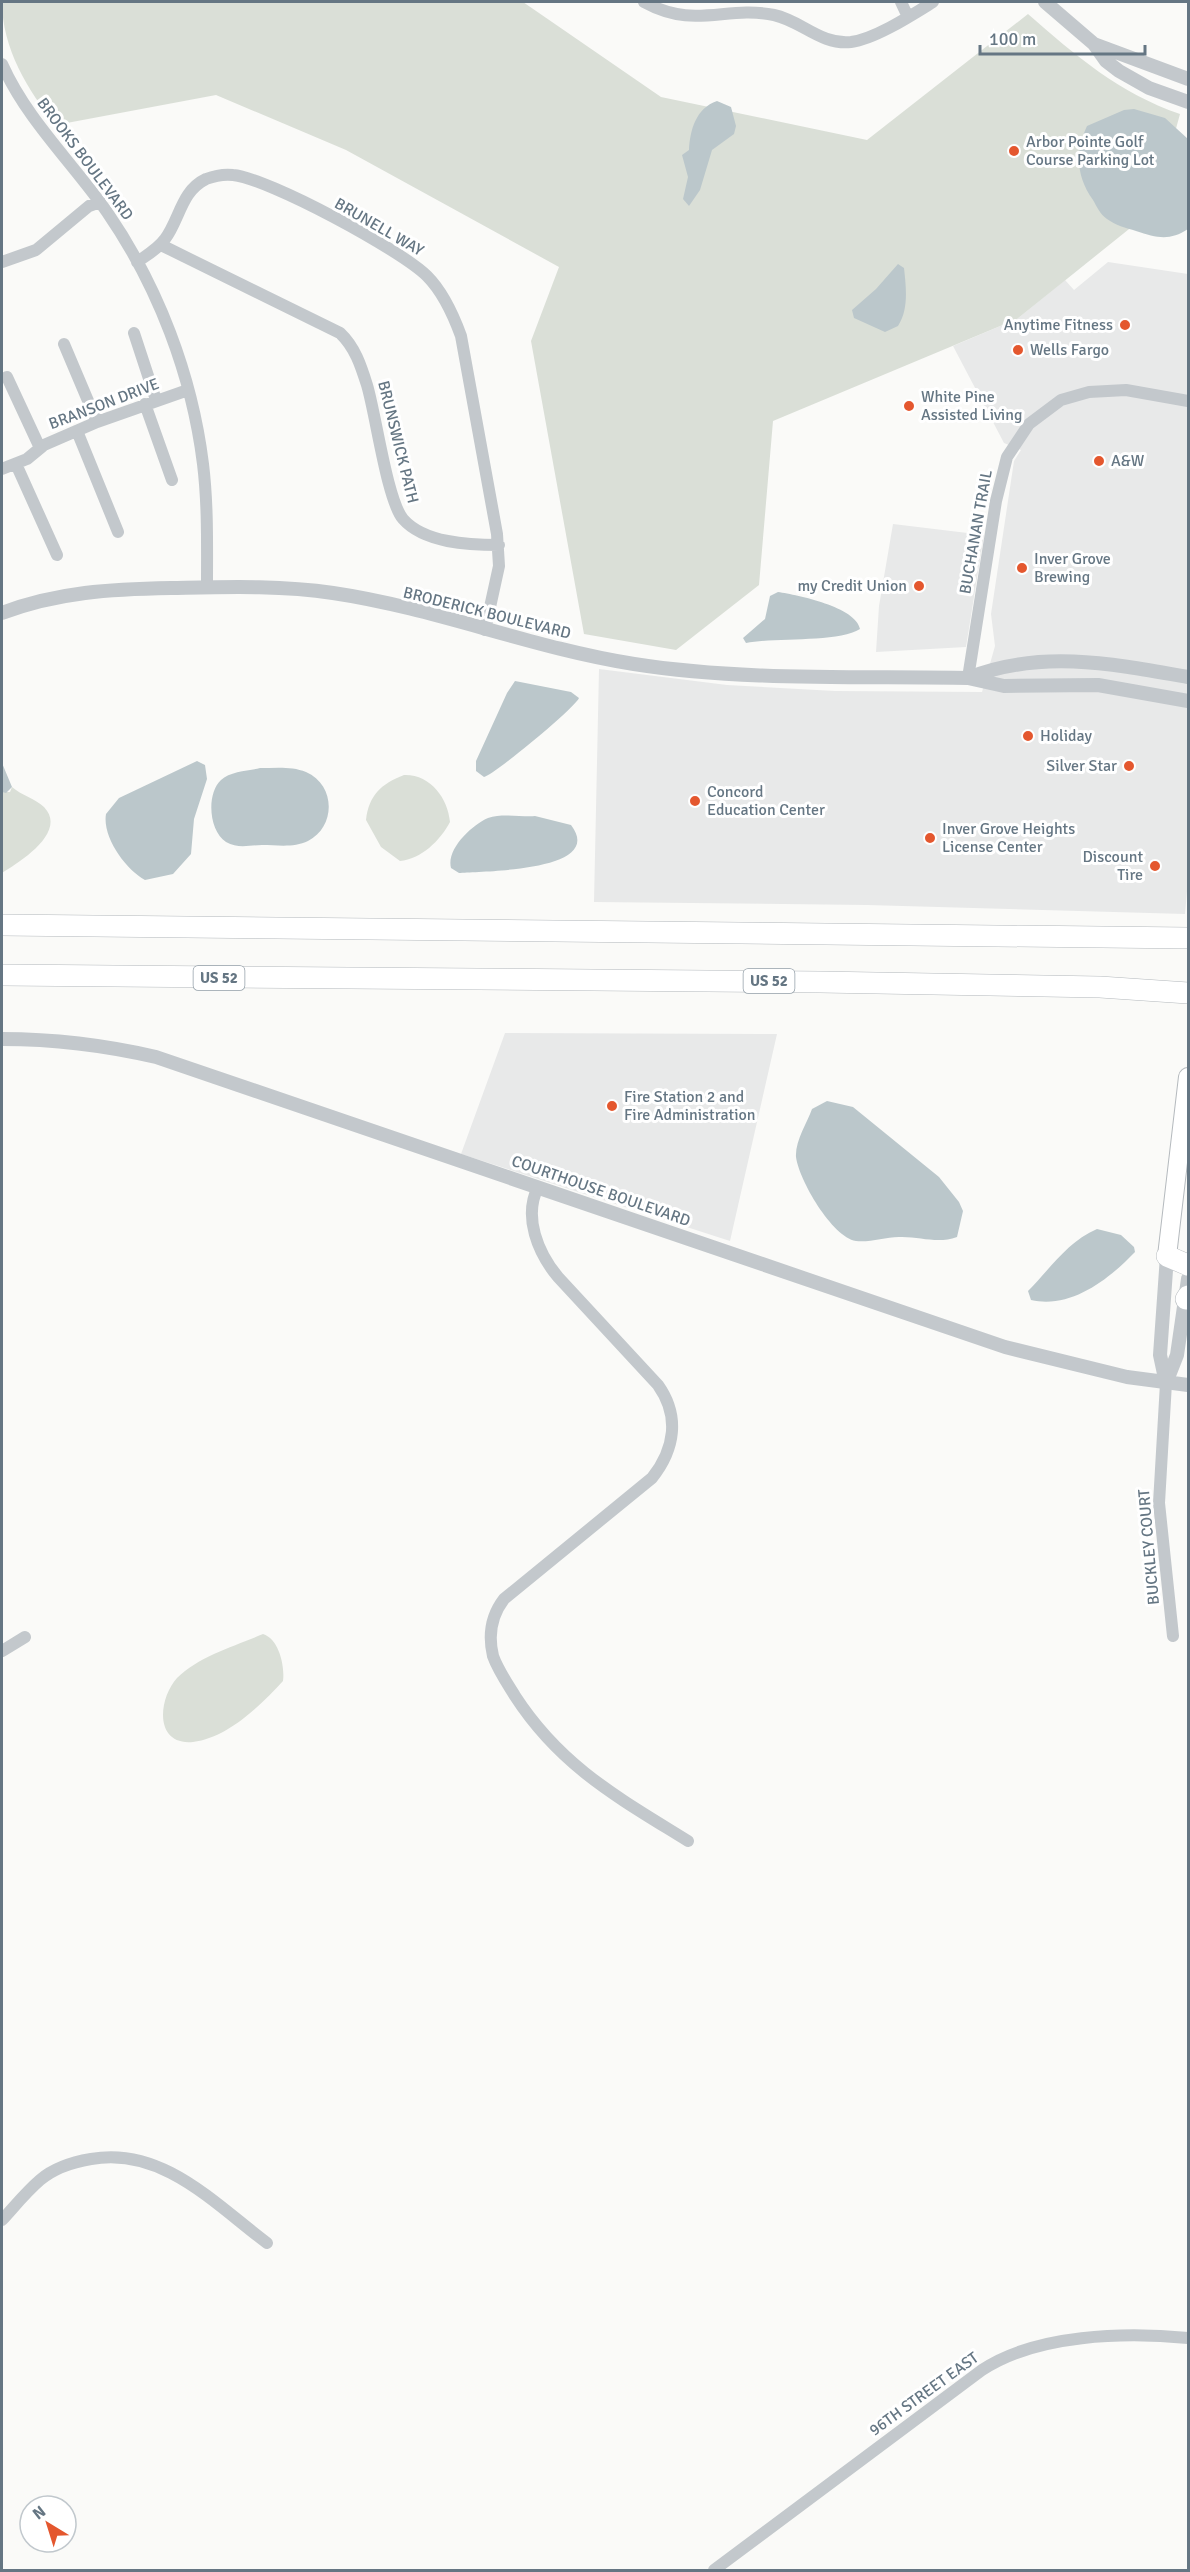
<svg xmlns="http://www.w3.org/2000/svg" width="1190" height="2572" font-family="Signika,sans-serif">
<rect width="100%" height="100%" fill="#fafaf8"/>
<!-- built -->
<path fill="#e8e9e9" d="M 1108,262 L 1188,274 L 1188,880 L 1185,914 L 867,905 L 594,902 L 599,669 L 727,685 L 835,691 L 982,692 L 995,646 L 991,614 L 1014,461 L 1021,450 L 1004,443 L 953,346 L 1017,319 L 1065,280 L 1074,290 Z
M 893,524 L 984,535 L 966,647 L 876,652 L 879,606 Z
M 505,1033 L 777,1034 L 730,1241 L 461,1154 Z"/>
<!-- green -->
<path fill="#dadfd7" d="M 2,2 L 523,2 L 661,97 L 867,140 L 1028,14 C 1076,56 1119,93 1180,114 L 1154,209 L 1017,319 L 773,421 L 759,585 L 676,650 L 584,634 L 531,341 L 559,267 L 346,150 L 216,95 L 56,125 C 28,91 2,48 2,2 Z
M 404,775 C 430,774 448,798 450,822 C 440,841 421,859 400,861 L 381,847 L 366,820 C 369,795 381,784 404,775 Z
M 12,787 C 21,795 36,799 44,807 C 68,832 20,862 2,873 L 2,792 L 10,792 Z
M 263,1634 C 279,1639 285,1666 283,1681 C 261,1705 228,1738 193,1742 C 154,1746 158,1699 177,1678 C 199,1656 235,1646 263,1634 Z"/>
<!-- water -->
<path fill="#bbc7cb" d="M 717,101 L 731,107 L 736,126 L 734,134 L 712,150 L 700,190 L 689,206 L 683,199 L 688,177 L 682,155 L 689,150 C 690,130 696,108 717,101 Z
M 1134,109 L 1165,118 L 1188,139 L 1188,229 C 1170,241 1157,238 1136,231 C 1126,228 1115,225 1107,219 C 1100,214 1097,207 1093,200 C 1076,176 1075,152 1087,126 L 1124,110 Z
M 898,264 L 904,268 C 906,287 909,309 898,326 L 885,332 L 854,318 L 852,310 L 876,289 Z
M 778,592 C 798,595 856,607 860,629 C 838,643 775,637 746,643 L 743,638 L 765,619 L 770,596 Z
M 515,681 L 571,692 L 579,698 C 575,708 494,775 484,777 L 476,771 L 476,761 L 507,693 Z
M 197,761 L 205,765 L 207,779 L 194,819 L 191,854 L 173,874 L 145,880 C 126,870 102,837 106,814 L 119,798 Z
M 2,763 L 12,787 L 6,793 L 2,792 Z
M 260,768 C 275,768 292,766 306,772 C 336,785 336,827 308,841 C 294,848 277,845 262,845 C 250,845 238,849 226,842 C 209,831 206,794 221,780 C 230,771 249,771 260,768 Z
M 535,816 L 571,825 C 607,872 480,871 459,873 L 451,868 C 446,849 472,825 488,818 C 502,813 521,817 535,816 Z
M 827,1101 L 853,1107 L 939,1177 L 959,1202 L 963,1211 L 957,1237 C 938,1244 922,1237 902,1237 C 887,1236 870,1243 856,1241 C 832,1237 799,1180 796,1157 C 795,1141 807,1123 812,1109 Z
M 1097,1229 L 1121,1235 L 1134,1247 L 1135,1252 C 1108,1280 1071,1309 1031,1300 L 1028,1291 C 1050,1269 1068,1241 1097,1229 Z"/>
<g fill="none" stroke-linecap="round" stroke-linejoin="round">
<defs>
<path id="primary" d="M 1167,1256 L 1188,1077"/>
<path id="motorway" d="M 2,925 L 1188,938
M 2,975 L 820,982 L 1100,987 L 1188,993
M 1167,1256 L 1188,1265
M 1186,1299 L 1188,1296"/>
</defs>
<!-- primary casing -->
<use href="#primary" stroke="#b5babe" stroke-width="20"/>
<!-- motorway casing -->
<use href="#motorway" stroke="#b4b9bd" stroke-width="22"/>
<!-- minor -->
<path stroke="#c3c8cc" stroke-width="12" d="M 644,2 C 695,30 725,5 774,15 C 802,21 820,45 851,42 C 875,39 912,15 933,2
M 901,2 L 908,17
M 2,64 C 27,120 72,162 107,212 C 158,286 192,375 203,464 C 208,505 207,546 207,587
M 161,245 L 340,333 C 355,347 361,366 367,385 C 376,415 387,500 403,519 C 424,543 469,545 499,545
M 2,262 L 36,250 L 89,206 L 100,202
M 137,262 C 147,255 158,249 165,239 C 180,219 181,191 206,179 C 214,176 224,174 233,175 C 268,178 401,250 427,276 C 443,292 453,314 461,336 L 497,534 L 499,566 L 485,630
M 134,333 L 156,400
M 64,344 L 97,422
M 7,377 L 40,448
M 145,404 L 172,480
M 77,431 L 118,532
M 16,464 L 57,555
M 2,469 L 27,459 L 44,445 L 97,422 L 188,390
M 968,678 L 996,501 L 1007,457 L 1029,424 L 1061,400 L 1089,392 L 1126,390 L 1188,401
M 538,1187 C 523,1217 538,1253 558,1277 L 658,1385 C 680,1416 675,1449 652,1478 L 504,1599 C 491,1616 488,1635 493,1656 C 498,1670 507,1683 515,1696 C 561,1767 619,1798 688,1841
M 1166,1383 L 1159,1503 L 1173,1636
M 2,1651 L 25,1637
M 2,2220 C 14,2207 26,2192 40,2180 C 54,2168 73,2162 91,2159 C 162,2146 215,2204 267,2243
M 714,2570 L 982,2370 C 1036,2334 1125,2332 1188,2338"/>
<!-- tertiary -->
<path stroke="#c3c8cc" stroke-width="14" d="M 1045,2 L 1094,44 L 1106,61 L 1119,71 L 1149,88 L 1188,102
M 1094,44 L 1188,79
M 2,613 C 57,592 112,589 171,588 C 225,587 279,585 333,593 C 435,608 532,648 634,664 C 742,681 859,676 968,678 L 1004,686 L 1098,685 L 1188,701
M 968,678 C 1040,649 1115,664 1188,677
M 2,1039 C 55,1039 104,1045 156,1057 L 1005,1347 L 1127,1377 L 1188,1385
M 1166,1383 L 1160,1355 L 1167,1256
M 1166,1383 L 1177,1355 L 1188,1279"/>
<!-- primary -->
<use href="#primary" stroke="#fff" stroke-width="18"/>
<!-- motorway -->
<use href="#motorway" stroke="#fff" stroke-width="21"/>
</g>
<!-- markers -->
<g fill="#e4572e" stroke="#fff" stroke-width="2">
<circle cx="1014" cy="151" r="6"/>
<circle cx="1125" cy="325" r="6"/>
<circle cx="1018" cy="350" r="6"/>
<circle cx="909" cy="406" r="6"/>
<circle cx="1099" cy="461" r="6"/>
<circle cx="1022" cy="568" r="6"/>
<circle cx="919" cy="586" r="6"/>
<circle cx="1028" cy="736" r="6"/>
<circle cx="1129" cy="766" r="6"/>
<circle cx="695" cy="801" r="6"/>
<circle cx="930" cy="838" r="6"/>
<circle cx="1155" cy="866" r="6"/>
<circle cx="612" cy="1106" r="6"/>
</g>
<g text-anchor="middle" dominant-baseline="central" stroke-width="6" stroke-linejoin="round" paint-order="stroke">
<!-- shield labels -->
<g fill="#fff" stroke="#939fa8" stroke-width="1.5">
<rect x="193.5" y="966" width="51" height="24" rx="4.5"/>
<rect x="743.5" y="969" width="51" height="24" rx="4.5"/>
</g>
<g font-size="15" font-weight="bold" fill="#657683">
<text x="219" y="978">US 52</text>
<text x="769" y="981">US 52</text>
</g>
<!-- poi labels -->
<g font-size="16" fill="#657683" stroke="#fff" text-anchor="start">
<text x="1026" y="142">Arbor Pointe Golf<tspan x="1026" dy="18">Course Parking Lot</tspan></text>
<text x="1113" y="325" text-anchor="end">Anytime Fitness</text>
<text x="1030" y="350">Wells Fargo</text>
<text x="921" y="397">White Pine<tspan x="921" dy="18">Assisted Living</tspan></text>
<text x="1111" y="461">A&amp;W</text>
<text x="1034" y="559">Inver Grove<tspan x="1034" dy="18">Brewing</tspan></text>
<text x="907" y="586" text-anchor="end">my Credit Union</text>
<text x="1040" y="736">Holiday</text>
<text x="1117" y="766" text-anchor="end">Silver Star</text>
<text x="707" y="792">Concord<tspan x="707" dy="18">Education Center</tspan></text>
<text x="942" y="829">Inver Grove Heights<tspan x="942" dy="18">License Center</tspan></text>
<text x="1143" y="857" text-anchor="end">Discount<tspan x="1143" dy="18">Tire</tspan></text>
<text x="624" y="1097">Fire Station 2 and<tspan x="624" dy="18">Fire Administration</tspan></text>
</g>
<!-- street labels -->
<g font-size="16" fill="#657683" stroke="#fff">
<text transform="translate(85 159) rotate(53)">BROOKS BOULEVARD</text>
<text transform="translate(379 227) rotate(30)">BRUNELL WAY</text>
<text transform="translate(104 404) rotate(-21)">BRANSON DRIVE</text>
<text transform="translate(398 442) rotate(76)">BRUNSWICK PATH</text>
<text transform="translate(976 532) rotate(-80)">BUCHANAN TRAIL</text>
<text transform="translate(487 613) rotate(14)">BRODERICK BOULEVARD</text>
<text transform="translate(601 1191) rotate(19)">COURTHOUSE BOULEVARD</text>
<text transform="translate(1149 1547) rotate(-95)">BUCKLEY COURT</text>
<text transform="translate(924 2394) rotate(-36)">96TH STREET EAST</text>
</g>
</g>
<!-- border -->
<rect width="1190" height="2572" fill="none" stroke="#657683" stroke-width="6"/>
<!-- north arrow -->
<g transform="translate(48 2524) rotate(322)"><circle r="28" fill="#ffffff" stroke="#c1c8cd" stroke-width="1.5"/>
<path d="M0-4.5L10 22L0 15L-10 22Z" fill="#e4572e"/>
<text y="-9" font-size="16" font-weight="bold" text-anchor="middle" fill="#657683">N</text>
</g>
<!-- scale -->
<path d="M980 45v9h165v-9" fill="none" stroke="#657683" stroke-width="3"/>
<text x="989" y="45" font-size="18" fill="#657683" stroke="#ffffff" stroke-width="4.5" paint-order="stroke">100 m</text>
</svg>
